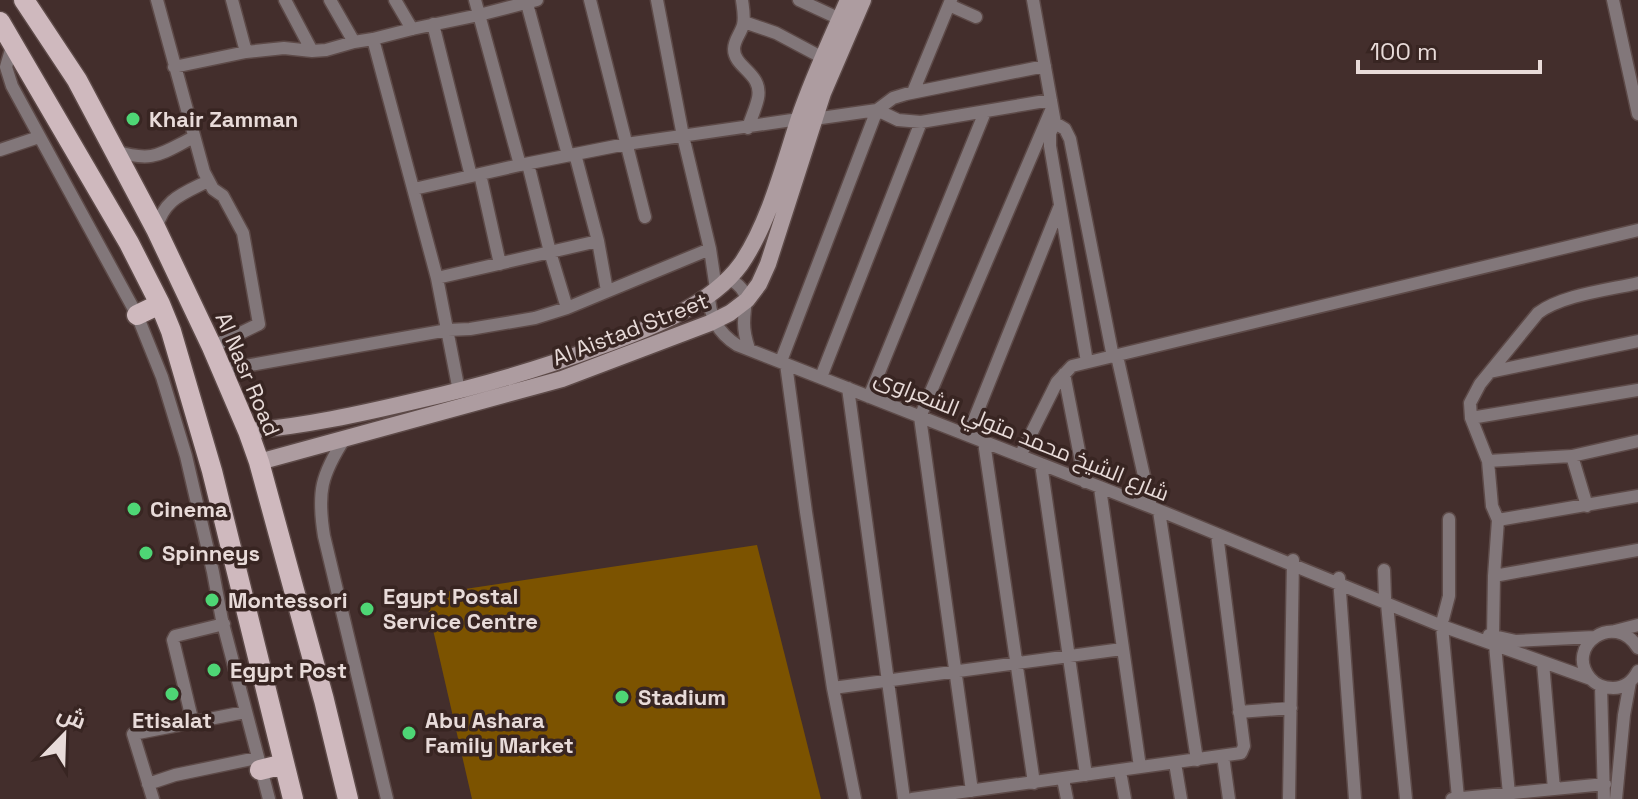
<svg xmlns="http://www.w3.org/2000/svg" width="1638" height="799" font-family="'Space Grotesk',Cairo,sans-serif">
<rect width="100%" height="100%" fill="#432e2c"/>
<!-- green -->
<path fill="#7c5300" d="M 757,545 L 821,799 L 472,799 L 425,595 Z"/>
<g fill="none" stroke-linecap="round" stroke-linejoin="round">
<defs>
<path id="street" d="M 157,0 L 204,172 L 213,189 L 223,196 L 243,233 L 259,324 L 212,347
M 232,0 L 246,52
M 285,0 L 312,51
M 330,0 L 354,42
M 395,0 L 412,29
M 475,0 L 520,165
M 526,0 L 568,155
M 590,0 L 645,217
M 657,0 L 683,136 L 710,249 L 716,289
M 742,0 C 743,8 745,17 743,25 C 741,33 734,40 734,49 C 734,68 763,73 758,98 C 756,108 751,118 748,128
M 799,0 L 840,19
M 1033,0 L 1055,123 L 1050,133 L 1050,146 L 1087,362
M 1613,0 L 1638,114
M 949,5 L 976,17
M 744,22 L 776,33 L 823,58
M 433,24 L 471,176
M 373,39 L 437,278 L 459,391
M 13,43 L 6,67 L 12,86 L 137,315 L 162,377 L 186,456 L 213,572 L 222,620 L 269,799
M 174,67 L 246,52 L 284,48 L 312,51 L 326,50 L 354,42 L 373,39 L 412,29 L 479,15 L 537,0
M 913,92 L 951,0
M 814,119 L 877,110 L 898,120 L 921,122 L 1051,100
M 1055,123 L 1065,129 L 1070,139 L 1113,357
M 0,150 L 39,137
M 115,151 C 154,163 160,154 194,137
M 575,154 L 598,241 L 607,291
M 528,164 L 550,252 L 567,308
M 480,174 L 500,264
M 414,189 L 520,165 L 626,144 L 799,119
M 156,229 C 164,199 182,194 208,181
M 437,278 L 598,241
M 728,278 C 753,292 744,301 744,323 C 744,332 746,340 749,349
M 709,294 C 709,316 718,333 737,345 L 1151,507 L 1442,626 L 1591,679
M 1117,356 L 1151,507
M 781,361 L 877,110 L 893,98 L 906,94 L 1045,66
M 786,364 L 806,512 L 833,688 L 855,799
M 222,370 L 448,330 L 470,329 L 535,318 L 567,308 L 710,249
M 1490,372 L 1638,341
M 1064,374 L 1085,482
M 821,377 L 921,122
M 848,388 L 904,799
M 869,397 L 985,112
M 1471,418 L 1638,390
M 968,435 L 1059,208
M 345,438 C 321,475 317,492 324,536 L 387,799
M 984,442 L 1034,783
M 1020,456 L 1057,382 L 1072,366 L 1638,230
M 1572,456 L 1587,506
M 1488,461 L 1572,456 L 1638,441
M 1041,464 L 1086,775
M 1100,488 L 1140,767
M 1159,511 L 1197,760
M 1498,520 L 1638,496
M 1384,570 L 1385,598
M 1494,576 L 1638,550
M 1339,578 L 1355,799
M 1387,604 L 1406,799
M 1443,619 L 1449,596 L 1449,519
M 1442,626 L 1458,798
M 1615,631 L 1638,625
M 1489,635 L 1516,641 L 1594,637
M 1493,637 L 1494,576 L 1498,520 L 1492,506 L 1488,461 L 1471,418 L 1470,403 L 1480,384 L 1538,313 C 1562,295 1608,290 1638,283
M 1495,645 L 1509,794
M 1638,648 C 1615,610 1564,646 1590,678 C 1595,684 1604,688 1613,688 C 1624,688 1633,681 1638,671
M 1543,663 L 1554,789
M 1601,686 L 1604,799
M 833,688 L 1122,649
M 1239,712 L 1291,708
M 193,723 L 173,640 L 175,636 L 224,624
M 1223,756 L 1229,799
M 1175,763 L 1181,799
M 1120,771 L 1125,799
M 1063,779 L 1067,799
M 148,784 L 175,775 L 257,758
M 972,791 L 920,417 L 1052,108
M 153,799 L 133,734 L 245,712
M 912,799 L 1241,753 L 1244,746 L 1217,534
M 1289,799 L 1293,560
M 1452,799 L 1605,784
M 1616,799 L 1624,715 L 1630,682"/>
<path id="secondary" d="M 248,431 C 305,426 360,414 415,401 C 477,387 537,370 596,348 C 645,330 710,307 741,264 C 769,223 784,164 799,118 C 813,77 831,39 848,0
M 259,462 L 562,379 L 710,323 L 730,313 L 747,300 L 759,284 L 768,264 L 823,93 L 863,0"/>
<path id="primary" d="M 24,0 L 77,80 L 156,229 L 212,347 L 248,431 L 259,462 L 324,700 L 348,799
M 0,22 L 129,243 L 160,304 L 171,331 L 212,471 L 293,799
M 137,315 L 160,304
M 260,770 L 284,764"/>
</defs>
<!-- street casing -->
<use href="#street" stroke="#5d4a48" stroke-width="15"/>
<!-- secondary casing -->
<use href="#secondary" stroke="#5d4a48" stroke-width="19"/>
<!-- primary casing -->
<use href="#primary" stroke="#5d4a48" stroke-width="23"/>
<!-- street -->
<use href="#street" stroke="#82777a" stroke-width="12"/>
<!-- secondary -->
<use href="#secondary" stroke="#ad9ca0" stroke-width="16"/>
<!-- primary -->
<use href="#primary" stroke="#cfb9be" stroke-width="20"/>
</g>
<!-- markers -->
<g fill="#4ed675" stroke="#382522" stroke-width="3">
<circle cx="133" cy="119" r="8"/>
<circle cx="134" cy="509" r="8"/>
<circle cx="146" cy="553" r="8"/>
<circle cx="212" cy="600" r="8"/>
<circle cx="367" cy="609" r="8"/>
<circle cx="214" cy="670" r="8"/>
<circle cx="172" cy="694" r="8"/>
<circle cx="622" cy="697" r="8"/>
<circle cx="409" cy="733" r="8"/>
</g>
<g text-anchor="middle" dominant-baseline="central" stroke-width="7" stroke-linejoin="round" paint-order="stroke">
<!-- poi labels -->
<g font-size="22" font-weight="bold" fill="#e8dbd9" stroke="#382522" text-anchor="start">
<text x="149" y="119">Khair Zamman</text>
<text x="150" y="509">Cinema</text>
<text x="162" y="553">Spinneys</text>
<text x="383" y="596">Egypt Postal<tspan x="383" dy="25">Service Centre</tspan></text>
<text x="228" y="600">Montessori</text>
<text x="230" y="670">Egypt Post</text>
<text x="638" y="697">Stadium</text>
<text x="172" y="720" text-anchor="middle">Etisalat</text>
<text x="425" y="720">Abu Ashara<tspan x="425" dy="25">Family Market</tspan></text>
</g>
<!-- street labels -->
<g font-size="22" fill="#e8dbd9" stroke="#382522">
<text transform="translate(630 329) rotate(-21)">Al Aistad Street</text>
<text transform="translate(248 374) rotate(67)">Al Nasr Road</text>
<text transform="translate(1022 435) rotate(22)">شارع الشيخ محمد متولي الشعراوى</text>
</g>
</g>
<!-- north arrow -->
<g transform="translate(64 735) rotate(23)" stroke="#382522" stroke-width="6" paint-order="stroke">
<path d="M0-6L14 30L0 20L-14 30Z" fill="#e8dbd9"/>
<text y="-12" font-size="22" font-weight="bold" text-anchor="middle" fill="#e8dbd9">ش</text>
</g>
<!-- scale -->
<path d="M1358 60v12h182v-12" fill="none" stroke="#e8dbd9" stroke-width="4"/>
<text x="1370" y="60" font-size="24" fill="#e8dbd9" stroke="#382522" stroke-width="6" paint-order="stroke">100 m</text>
</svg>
